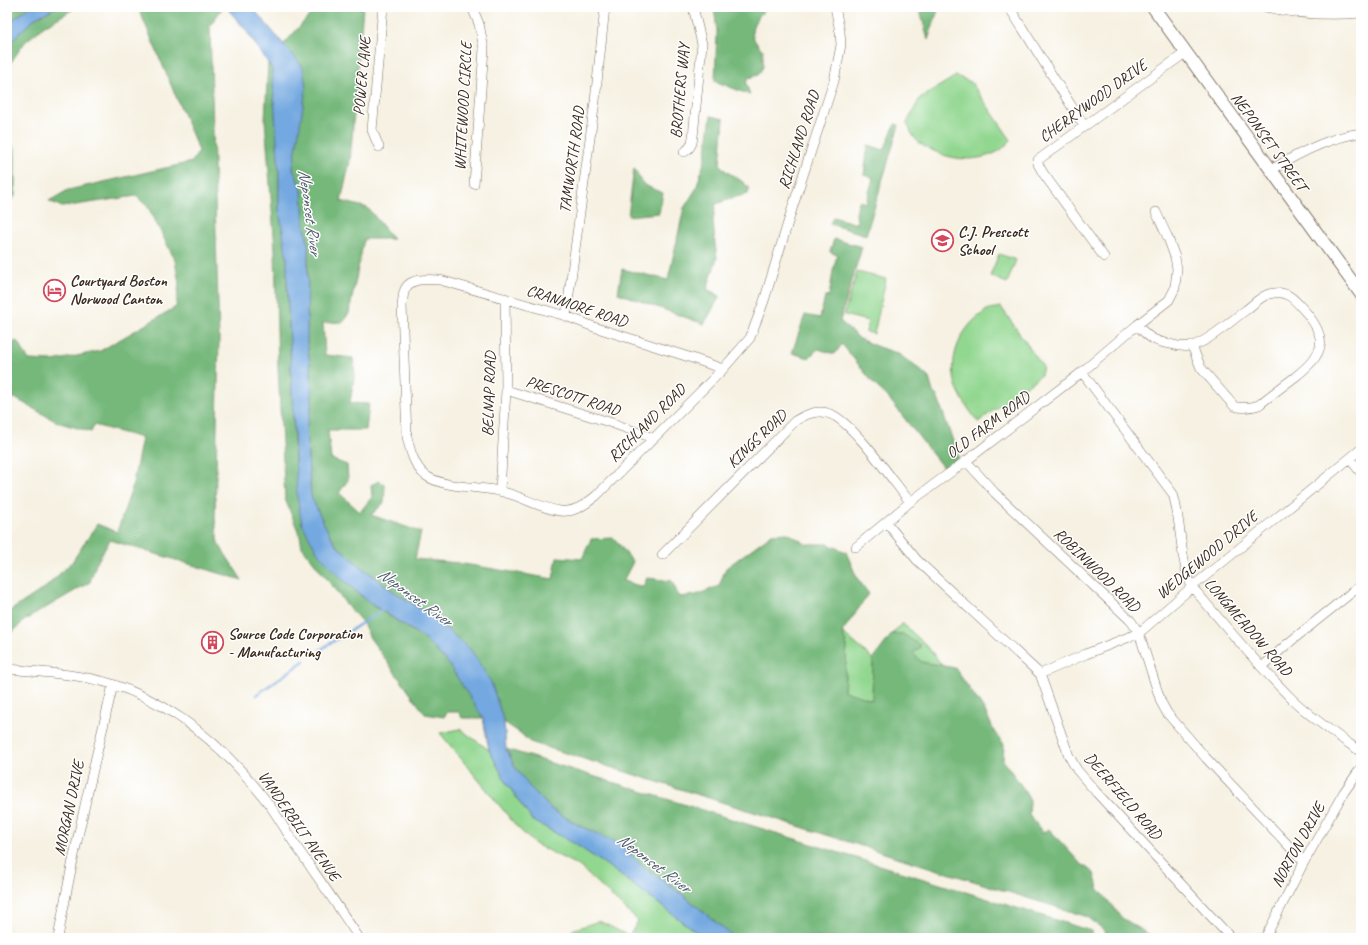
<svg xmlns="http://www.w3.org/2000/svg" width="1368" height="945" font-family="Caveat,sans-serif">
<rect width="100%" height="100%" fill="#fff"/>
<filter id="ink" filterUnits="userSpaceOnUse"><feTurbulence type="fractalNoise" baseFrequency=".025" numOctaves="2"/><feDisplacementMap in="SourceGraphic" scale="8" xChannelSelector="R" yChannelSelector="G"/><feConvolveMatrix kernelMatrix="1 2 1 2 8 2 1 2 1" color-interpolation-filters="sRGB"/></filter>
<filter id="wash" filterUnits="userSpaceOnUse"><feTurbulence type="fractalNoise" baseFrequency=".012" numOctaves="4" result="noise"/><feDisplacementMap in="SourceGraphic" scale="16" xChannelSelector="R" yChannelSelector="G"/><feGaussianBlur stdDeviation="0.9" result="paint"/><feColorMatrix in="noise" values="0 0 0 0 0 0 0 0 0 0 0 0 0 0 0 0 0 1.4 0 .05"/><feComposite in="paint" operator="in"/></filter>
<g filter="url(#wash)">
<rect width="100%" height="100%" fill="#f6f1e2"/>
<!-- green -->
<path fill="#92d790" stroke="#668057" d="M 956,76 L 971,82 L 1011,140 C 1007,144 1004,148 999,151 C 979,162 954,161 934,151 C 926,148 918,143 914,137 C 911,133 909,127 907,123 L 920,98 Z
M 999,254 L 1016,260 L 1007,283 L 990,276 Z
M 857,272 L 886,279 L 874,334 L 866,332 L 868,321 L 844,315 Z
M 1001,307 L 1043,367 L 1041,375 L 978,422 C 969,410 961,399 956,385 C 948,361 959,331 979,316 C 982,314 986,310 989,309 C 993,308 998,308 1001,307 Z
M 902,623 L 927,646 L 942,665 L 922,662 L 913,653 L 921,647 L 903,634 L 892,634 Z
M 842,632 L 873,659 L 872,700 L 844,691 L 847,646 Z
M 460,729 L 489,750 L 507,784 L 532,820 L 575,844 L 611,868 L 704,938 L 580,938 L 572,930 L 599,921 L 629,936 L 638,921 L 579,866 L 535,844 L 518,828 L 440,733 Z"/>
<!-- forest -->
<path fill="#75b87a" stroke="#58714c" d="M 7,7 L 30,7 L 7,24 Z
M 56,7 L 77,7 L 46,25 L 25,42 L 7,68 L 7,45 L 34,19 Z
M 138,7 L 223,7 L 210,26 L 219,338 L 215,518 L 218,543 L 242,580 L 110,540 L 96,564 L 90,582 L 25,620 L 7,637 L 7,613 L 46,587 L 72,562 L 97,524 L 117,532 L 132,488 L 142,438 L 94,425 L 91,432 L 57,422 L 13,397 L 7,407 L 7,345 L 17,341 L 29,360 L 53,361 L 100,351 L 176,307 L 179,283 L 175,260 L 148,207 L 136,196 L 62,207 L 49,201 L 68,190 L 192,162 L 199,151 Z
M 317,7 L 363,7 L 350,161 L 341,201 L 368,208 L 393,239 L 364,239 L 349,313 L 343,322 L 323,323 L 325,355 L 353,358 L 355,374 L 350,403 L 369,404 L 366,430 L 328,430 L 331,459 L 347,465 L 348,480 L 339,493 L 360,512 L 372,497 L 371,485 L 379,481 L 385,485 L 384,503 L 371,515 L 421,532 L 415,559 L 458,563 L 553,579 L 557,557 L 582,559 L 591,539 L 614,538 L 633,562 L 623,581 L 643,587 L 647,578 L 672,581 L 679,597 L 696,595 L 719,586 L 726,568 L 772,534 L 788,533 L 806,544 L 828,544 L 846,552 L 857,578 L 869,594 L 842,632 L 847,646 L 844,691 L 872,700 L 873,659 L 892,634 L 903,634 L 921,646 L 913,653 L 922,662 L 955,668 L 985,711 L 995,733 L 1004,744 L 1003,760 L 1023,788 L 1030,801 L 1029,814 L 1043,833 L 1049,829 L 1079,862 L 1094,873 L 1098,888 L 1122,918 L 1155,938 L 1108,938 L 1105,931 L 1088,917 L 530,742 L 520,733 L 504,722 L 491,682 L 434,618 L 393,591 L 364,569 L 336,545 L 324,524 L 311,497 L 306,431 L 312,403 L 311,370 L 307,343 L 308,244 L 304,221 L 302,191 L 293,168 L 299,130 L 284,44 Z
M 714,7 L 765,7 L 766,9 C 752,22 745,34 763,50 L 763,67 L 758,75 L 748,78 L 746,83 L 750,95 L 715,81 L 717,32 Z
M 919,7 L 939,7 L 928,40 Z
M 268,63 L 272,69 L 279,173 L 279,210 L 287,258 L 287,280 L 295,463 L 343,580 L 369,603 L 425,639 L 448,663 L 483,718 L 462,718 L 459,712 L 447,712 L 444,717 L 425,714 L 370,638 L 363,623 L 346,604 L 302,547 L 300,536 L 285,499 L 278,369 L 275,249 L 265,120 Z
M 711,116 L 724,119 L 720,164 C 727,176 742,177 749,189 L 748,194 L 732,198 L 716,204 L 713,220 L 715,244 L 717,258 L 707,289 L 720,296 L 704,324 L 618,293 L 622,269 L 668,280 L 684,208 L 696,189 L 705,159 Z
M 895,124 L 899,125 L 866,235 L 830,224 L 833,217 L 857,224 L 856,213 L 859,201 L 866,203 L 873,178 L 864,175 L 868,145 L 884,150 Z
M 7,138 L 15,149 L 15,196 L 7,206 Z
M 634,168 L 644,185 L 663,193 L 659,213 L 628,216 Z
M 834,239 L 862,247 L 840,321 L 860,339 L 878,347 L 897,353 L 919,369 L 929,378 L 933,392 L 937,396 L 959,458 L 944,469 L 887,396 L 874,384 L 842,344 L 835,354 L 818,349 L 809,358 L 792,353 L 805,315 L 820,318 L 825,297 L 829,296 L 833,271 L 837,255 L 830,252 Z
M 506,749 L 1091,931 L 1094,938 L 735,938 L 682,894 L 643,867 L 621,845 L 580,826 L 551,809 L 529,786 L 515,767 Z"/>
<!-- water -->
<path fill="#73a8e0" stroke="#57697f" d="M 30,7 L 56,7 L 34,19 L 7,45 L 7,24 Z
M 226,7 L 252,7 L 303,67 L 306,88 L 293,168 L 302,191 L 304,221 L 308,244 L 307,343 L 311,370 L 312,403 L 306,431 L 311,496 L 324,524 L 336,545 L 364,569 L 393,591 L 434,618 L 471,650 L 491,682 L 504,722 L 506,749 L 515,767 L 529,786 L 551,809 L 580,826 L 621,845 L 643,867 L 682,894 L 735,938 L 704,938 L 611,868 L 575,844 L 532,820 L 507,784 L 489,750 L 483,718 L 448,663 L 425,639 L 369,602 L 343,580 L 318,553 L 302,524 L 297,497 L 287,280 L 287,258 L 279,210 L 279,173 L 272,69 L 245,29 Z"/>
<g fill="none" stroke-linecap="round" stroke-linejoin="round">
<!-- stream -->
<path stroke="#73a8e0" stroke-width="2.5" d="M 320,650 L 384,609
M 256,695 L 304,661"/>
</g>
</g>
<g filter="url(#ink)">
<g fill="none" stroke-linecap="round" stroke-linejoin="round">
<defs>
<path id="street" d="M 472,7 L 479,24 L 484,49 L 474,184
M 1009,7 L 1084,126
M 1266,7 C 1297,14 1329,16 1361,13
M 379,147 L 372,130 L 383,7
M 684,152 C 691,148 692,144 693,137 L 702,44 L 693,7
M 1271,170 C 1297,154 1329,137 1361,133
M 1104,257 L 1043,173 L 1038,164 L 1038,160 L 1185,53
M 566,316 L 595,101 L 605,7
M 1137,325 C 1148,337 1153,341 1170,344 C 1177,346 1184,347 1191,346 C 1206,344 1233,319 1246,310 C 1255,303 1263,294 1274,293 C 1289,291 1295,301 1304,310 C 1330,340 1324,354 1295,377 C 1283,386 1271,395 1259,405 C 1250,408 1243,409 1234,406 L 1201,368 L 1192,346
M 723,369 L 692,358 L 594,327 L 566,316 L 440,280 C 428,279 408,277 404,292 C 403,296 403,301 402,305 L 407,437 C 410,450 414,466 425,475 C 442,488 478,486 499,491 C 520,495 539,508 560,511 C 574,513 586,504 596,496 L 723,369 L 750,338 L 764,301 L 793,206 L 834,81 L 841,45 L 840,32 L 835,7
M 1082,372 L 1173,494 C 1182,524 1179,557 1192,587 C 1225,625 1257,665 1293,700 C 1314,720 1338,736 1361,752
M 506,390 L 609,422 L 653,438
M 1350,459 L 1361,473
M 966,461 L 995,493 L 1131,621 L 1139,633 L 1161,702 L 1167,713 L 1206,758 L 1304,862
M 500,491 L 506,390 L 505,298
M 886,522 L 917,560 L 1040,674 L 1069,756 L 1077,770 L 1096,792 L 1231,938
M 856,547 L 910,502 L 966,461 L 1082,372 L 1137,325 L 1169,300 L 1175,288 L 1177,269 L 1175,257 L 1168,238 L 1156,212
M 662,555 L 795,421 C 804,415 818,409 830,414 C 852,421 893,481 910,502
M 1262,667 L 1286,645 L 1361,585
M 7,669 C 41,672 79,674 112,684 C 177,705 227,749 268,803 C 278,816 285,830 294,843 C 316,875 338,906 359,938
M 1040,674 L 1086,654 L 1139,633 L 1192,587 L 1361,449
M 58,938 C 73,853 93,769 113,685
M 1265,938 L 1304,862 L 1344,792 L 1361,768"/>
<path id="secondary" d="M 1153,7 L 1361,294"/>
</defs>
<!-- street casing -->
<use href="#street" stroke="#7c7063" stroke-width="10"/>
<!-- secondary casing -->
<use href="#secondary" stroke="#7c7063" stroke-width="14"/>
<!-- street -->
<use href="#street" stroke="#fff" stroke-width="9"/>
<!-- secondary -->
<use href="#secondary" stroke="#fff" stroke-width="12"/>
</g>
</g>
<!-- icons -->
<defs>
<symbol id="school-ring" viewBox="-11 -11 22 22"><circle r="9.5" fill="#fff" stroke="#d1495b" stroke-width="1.5"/><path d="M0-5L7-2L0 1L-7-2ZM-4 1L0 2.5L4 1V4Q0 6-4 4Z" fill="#d1495b"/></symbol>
<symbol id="hotel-ring" viewBox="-11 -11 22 22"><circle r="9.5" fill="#fff" stroke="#d1495b" stroke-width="1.5"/><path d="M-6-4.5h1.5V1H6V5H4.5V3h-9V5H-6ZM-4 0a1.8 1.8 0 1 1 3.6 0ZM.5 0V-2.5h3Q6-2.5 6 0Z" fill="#d1495b"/></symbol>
<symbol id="building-ring" viewBox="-11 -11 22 22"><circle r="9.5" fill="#fff" stroke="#d1495b" stroke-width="1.5"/><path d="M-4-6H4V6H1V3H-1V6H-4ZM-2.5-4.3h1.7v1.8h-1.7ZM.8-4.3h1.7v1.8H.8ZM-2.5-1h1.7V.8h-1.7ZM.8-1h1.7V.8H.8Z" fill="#d1495b"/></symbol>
</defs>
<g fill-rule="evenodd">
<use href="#school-ring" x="930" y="228" width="25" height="25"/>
<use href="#hotel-ring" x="42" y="278" width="25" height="25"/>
<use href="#building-ring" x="200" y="630" width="25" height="25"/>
</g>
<g text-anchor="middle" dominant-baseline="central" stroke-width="3" stroke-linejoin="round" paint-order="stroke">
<!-- street labels -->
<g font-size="16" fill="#3b2a1e" stroke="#fff">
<text transform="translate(362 76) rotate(-85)">POWER LANE</text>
<text transform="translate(680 91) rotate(-85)">BROTHERS WAY</text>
<text transform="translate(1093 101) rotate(-36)">CHERRYWOOD DRIVE</text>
<text transform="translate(463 106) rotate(-87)">WHITEWOOD CIRCLE</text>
<text transform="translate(799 140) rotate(-72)">RICHLAND ROAD</text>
<text transform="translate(1269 142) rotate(54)">NEPONSET STREET</text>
<text transform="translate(572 160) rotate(-82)">TAMWORTH ROAD</text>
<text transform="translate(577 306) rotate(18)">CRANMORE ROAD</text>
<text transform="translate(489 394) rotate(-88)">BELNAP ROAD</text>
<text transform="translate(573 396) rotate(18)">PRESCOTT ROAD</text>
<text transform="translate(647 423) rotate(-45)">RICHLAND ROAD</text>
<text transform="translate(988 425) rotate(-37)">OLD FARM ROAD</text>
<text transform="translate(757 439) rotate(-44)">KINGS ROAD</text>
<text transform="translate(1207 555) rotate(-40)">WEDGEWOOD DRIVE</text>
<text transform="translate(1097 570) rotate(44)">ROBINWOOD ROAD</text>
<text transform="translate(1248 627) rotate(49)">LONGMEADOW ROAD</text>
<text transform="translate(1123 796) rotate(49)">DEERFIELD ROAD</text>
<text transform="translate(69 808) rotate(-78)">MORGAN DRIVE</text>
<text transform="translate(299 826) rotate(55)">VANDERBILT AVENUE</text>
<text transform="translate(1298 845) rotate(-61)">NORTON DRIVE</text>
</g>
<!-- poi labels -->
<g font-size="16" font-weight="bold" fill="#3b2a1e" stroke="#fff" text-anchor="start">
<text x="958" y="232">C.J. Prescott<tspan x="958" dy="18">School</tspan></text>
<text x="70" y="281">Courtyard Boston<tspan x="70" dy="18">Norwood Canton</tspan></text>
<text x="228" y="634">Source Code Corporation<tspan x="228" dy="18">- Manufacturing</tspan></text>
</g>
<!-- water labels -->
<g font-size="17" font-style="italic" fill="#515c6c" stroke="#fff">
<text transform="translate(310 212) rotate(82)">Neponset River</text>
<text transform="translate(415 597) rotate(36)">Neponset River</text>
<text transform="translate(654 863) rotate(37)">Neponset River</text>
</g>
</g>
<!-- margin -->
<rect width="1368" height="945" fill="none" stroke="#fff" stroke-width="24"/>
</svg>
